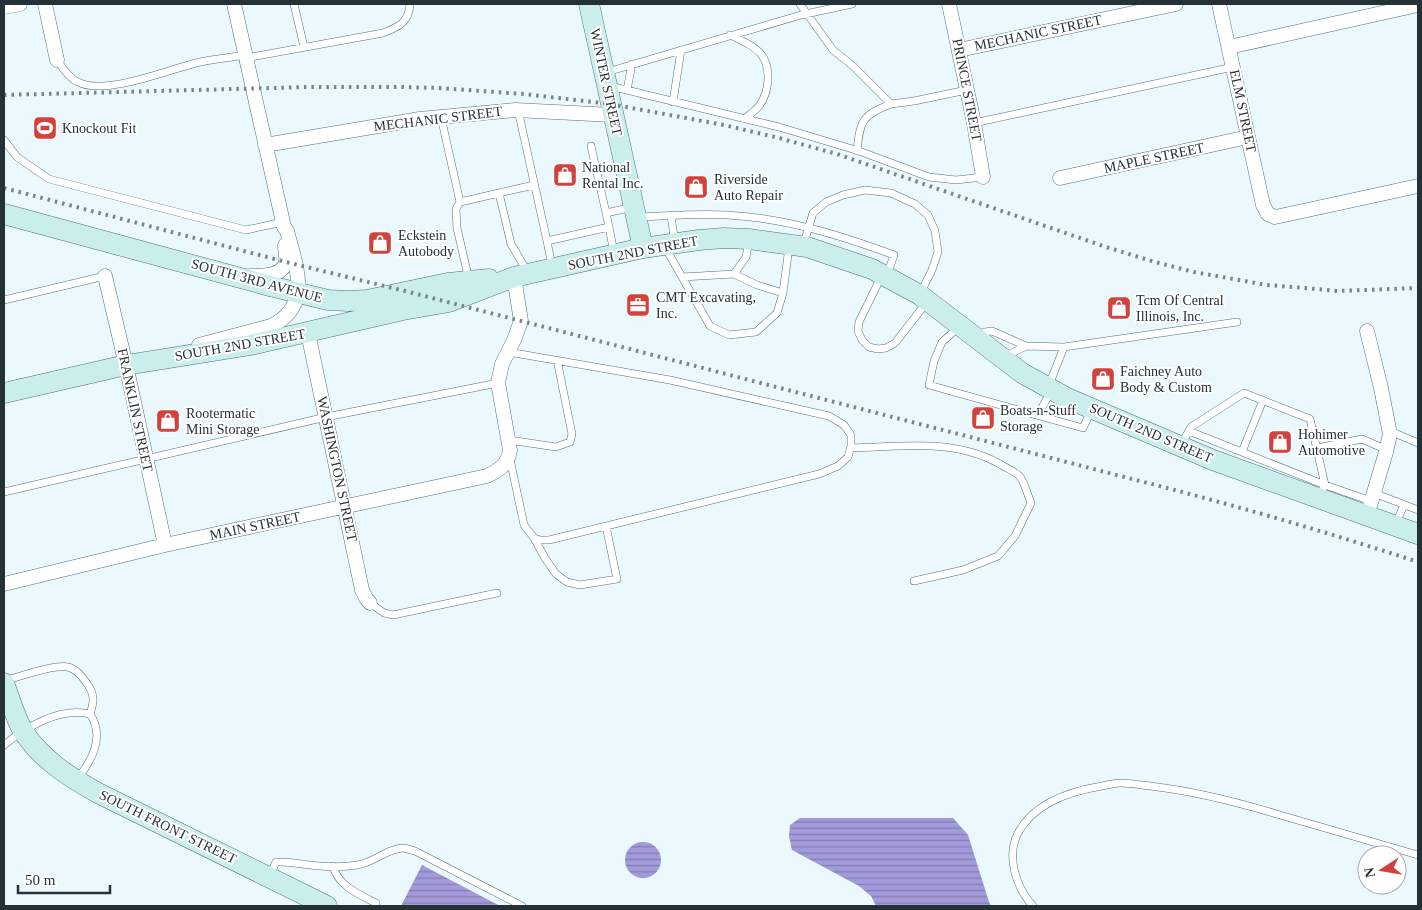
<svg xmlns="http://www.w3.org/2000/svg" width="1422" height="910" font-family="'Times New Roman',serif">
<defs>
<pattern id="water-rules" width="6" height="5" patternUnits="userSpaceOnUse" patternTransform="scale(1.25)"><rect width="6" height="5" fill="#a29ada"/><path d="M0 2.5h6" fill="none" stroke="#847eb2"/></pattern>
</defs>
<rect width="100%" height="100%" fill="#ebf8fd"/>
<!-- water -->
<path fill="url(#water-rules)" d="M 800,818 L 953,818 L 968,835 L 989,902 L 991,906 L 876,906 L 871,896 L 859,886 L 792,850 L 789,836 L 790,825 Z
M625 860a18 18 0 1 1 36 0a18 18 0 1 1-36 0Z
M 422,865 L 500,906 L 401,906 Z"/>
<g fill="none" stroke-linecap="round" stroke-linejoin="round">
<defs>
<path id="lane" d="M 294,4 L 304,47
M 800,4 L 833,50 L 853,66 L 891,104 L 914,101 L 967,90
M 730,35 C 741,40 753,45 761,54 C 772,68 769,93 759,106 C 755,111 749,115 744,119
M 246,58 L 383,33 C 399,27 409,22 410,4
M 57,60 C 61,66 70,79 78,82 C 104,96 168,70 196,63 C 212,59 229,58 245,55
M 607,72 L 801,15 L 852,4
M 610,86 L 779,127 L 859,151 L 929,177 L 956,180 L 983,177
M 627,90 L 632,64
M 673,102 L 681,50
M 518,110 L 547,241
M 441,117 L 460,202
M 974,123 L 1233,67
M 4,140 L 17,157 L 49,179 L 246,230 L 283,222
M 591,146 L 606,213
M 857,151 C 860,121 862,115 891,104
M 671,216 L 675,243
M 639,217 C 668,216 699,213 727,215 C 785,218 840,235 894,255 L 887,275
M 609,227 L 614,253
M 803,246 L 813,213 L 826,202 L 843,195 L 865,190 L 891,193 L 915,204 L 928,215 L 935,231 L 938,252 L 932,270 L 920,294
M 665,247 L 682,277 L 734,274 L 746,257 L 749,241
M 552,266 L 547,241 L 609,227 L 606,213 L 633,207
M 527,271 L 511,244 L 499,193 L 534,185
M 734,274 L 757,285 L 783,293
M 682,277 L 710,326 L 729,335 L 756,332 L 777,313 L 783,293 L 789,247
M 881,277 L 859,322 L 858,331 L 862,340 L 869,347 L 878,349 L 886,348 L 895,343 L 927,302
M 469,280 L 457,228 L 456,209 L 460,202 L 499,193
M 4,300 L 105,276
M 959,327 L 942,342 L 934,361 L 929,385 L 1083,428 L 1091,411
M 977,335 L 985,332 L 992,331 L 1026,346
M 508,352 L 670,380 L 829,416 L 844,425 L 851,435 L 851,446 L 848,457 L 838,466 L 819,474 L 549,540 L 540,540 L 534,538
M 1004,357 L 1026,346 L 1064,347
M 1049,385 L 1064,347 L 1237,322
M 1038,415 L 1051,391
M 1189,431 L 1325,485 L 1323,488
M 1390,431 L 1418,443
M 509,440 L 556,447 L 570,442 L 572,434 L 557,360
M 1181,445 L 1191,427 L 1244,393 L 1310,419 L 1325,485 L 1371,501
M 851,448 C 904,447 957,437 1005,467 C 1010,470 1018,473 1021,478 C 1025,485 1028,495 1031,503 L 1015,536 L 998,556 L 963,570 L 914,581
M 1317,448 L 1362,439 L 1387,450
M 1242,452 L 1263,400
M 510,459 L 524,525 L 534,538 L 545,558 L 556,574 L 567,582 L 580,585 L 617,579 L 606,526
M 4,492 L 326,417 L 498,383
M 1374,493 L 1418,510
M 1396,523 L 1404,505
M 370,603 L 384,613 L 393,615 L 497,593
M 4,681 C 18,677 55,664 68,667 C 77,669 83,678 88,685 C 95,696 94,702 90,714
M 4,745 C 28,726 59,707 90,714 C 105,736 92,761 77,779
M 333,866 C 338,886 360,895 376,903
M 270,875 L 276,862 C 291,861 304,865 319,866 C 331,867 345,867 357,865 C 374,863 387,848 404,848 C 408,849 412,850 415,851 L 522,906
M 1033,906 C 1016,888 1006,856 1018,833 C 1034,803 1071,791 1102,786 C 1108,785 1114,783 1120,783 C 1130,783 1141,785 1150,786 C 1195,791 1237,802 1280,815 C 1326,828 1372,842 1418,855"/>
<path id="street" d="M 45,4 L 57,60
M 949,4 L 974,123 L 983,177
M 1219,4 L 1263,205 L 1268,214 L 1275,217 L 1280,216 L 1418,186
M 4,7 L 20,4
M 1229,47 L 1418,5
M 959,50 L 1176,4
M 265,145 L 420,119 L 515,110 L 613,115
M 1060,178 L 1248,137
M 105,276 L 126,365 L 165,545
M 250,276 C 261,276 282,277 286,262 C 287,257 285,251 285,245
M 308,333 L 362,590 L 366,598 L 370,603
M 199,345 L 271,326 C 313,306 296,266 287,231 L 284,227 L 234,4
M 1367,516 L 1386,452 L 1390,434 L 1381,388 L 1367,331
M 4,584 L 165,545 L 487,476 C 499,470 508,465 510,450 L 498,383 L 502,364 L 514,340 L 521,321 L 514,277"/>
<path id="secondary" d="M 589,4 L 643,248
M 4,214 L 270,286 L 328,300 L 348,301 L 367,300 L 448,283 L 489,279
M 4,393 L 126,365 L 251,345 L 403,310 L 449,302 L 514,277 L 643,248 L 699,240 L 724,238 L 749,239 L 807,247 L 872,269 L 920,295 L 1022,373 L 1067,398 L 1213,460 L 1418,534
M 4,683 C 10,699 15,717 23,731 C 41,759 69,777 98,793 L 327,906"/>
</defs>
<!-- lane casing -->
<use href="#lane" stroke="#52707c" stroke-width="8"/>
<!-- street casing -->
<use href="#street" stroke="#52707c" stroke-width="15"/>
<!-- secondary casing -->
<use href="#secondary" stroke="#52707c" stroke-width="21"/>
<!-- lane -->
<use href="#lane" stroke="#fff" stroke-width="7"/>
<!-- street -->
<use href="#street" stroke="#fff" stroke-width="14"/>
<!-- secondary -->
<use href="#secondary" stroke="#c9eeec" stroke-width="20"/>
<!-- rail -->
<path stroke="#778489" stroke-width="4" stroke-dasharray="2.5 5" stroke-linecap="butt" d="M 4,95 L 310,87 L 400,87 L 439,88 L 524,94 L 610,104 L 724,125 L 779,138 L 837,154 L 1106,247 L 1155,262 L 1194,272 L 1267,285 L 1305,288 L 1338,291 L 1418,288
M 4,188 L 286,262 L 409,292 L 1140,481 C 1234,505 1327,532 1418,562"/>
</g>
<!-- icons -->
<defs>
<symbol id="stadium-square" viewBox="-11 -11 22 22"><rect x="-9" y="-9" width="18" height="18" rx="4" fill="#d1423d" stroke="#fff"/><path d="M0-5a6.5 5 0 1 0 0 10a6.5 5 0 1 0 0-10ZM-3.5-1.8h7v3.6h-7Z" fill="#fff"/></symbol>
<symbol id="shop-square" viewBox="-11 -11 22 22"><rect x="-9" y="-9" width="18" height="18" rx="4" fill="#d1423d" stroke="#fff"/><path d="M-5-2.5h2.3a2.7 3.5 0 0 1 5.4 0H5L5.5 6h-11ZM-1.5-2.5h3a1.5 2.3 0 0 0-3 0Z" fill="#fff"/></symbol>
<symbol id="office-square" viewBox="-11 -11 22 22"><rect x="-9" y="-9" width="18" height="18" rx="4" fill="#d1423d" stroke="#fff"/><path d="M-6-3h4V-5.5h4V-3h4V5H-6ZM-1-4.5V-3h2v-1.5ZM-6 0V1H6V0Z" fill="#fff"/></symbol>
</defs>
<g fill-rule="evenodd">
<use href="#stadium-square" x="31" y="114" width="28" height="28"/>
<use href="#shop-square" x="551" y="161" width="28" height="28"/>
<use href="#shop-square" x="682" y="173" width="28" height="28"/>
<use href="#shop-square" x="366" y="229" width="28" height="28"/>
<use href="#office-square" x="624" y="291" width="28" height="28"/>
<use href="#shop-square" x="1105" y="294" width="28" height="28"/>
<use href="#shop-square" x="1089" y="365" width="28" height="28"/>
<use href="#shop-square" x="969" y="404" width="28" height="28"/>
<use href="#shop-square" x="154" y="407" width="28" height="28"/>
<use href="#shop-square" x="1266" y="428" width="28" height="28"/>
</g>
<g text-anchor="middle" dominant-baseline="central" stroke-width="4" stroke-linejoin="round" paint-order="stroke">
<!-- street labels -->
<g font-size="14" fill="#243136" stroke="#fff">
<text transform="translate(1038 33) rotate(-12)">MECHANIC STREET</text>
<text transform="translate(606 82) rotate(78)">WINTER STREET</text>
<text transform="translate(967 90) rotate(79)">PRINCE STREET</text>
<text transform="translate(1243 111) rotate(78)">ELM STREET</text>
<text transform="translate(438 119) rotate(-7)">MECHANIC STREET</text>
<text transform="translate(1154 158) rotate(-12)">MAPLE STREET</text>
<text transform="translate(633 253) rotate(-11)">SOUTH 2ND STREET</text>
<text transform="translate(257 281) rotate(15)">SOUTH 3RD AVENUE</text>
<text transform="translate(240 345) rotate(-10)">SOUTH 2ND STREET</text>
<text transform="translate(135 410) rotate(78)">FRANKLIN STREET</text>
<text transform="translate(1151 433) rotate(23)">SOUTH 2ND STREET</text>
<text transform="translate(337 469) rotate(78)">WASHINGTON STREET</text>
<text transform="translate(255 526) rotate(-12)">MAIN STREET</text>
<text transform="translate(168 827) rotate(26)">SOUTH FRONT STREET</text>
</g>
<!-- poi labels -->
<g font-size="14" fill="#243136" stroke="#fff" text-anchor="start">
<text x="62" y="128">Knockout Fit</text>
<text x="582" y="167">National<tspan x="582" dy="16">Rental Inc.</tspan></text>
<text x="714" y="179">Riverside<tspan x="714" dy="16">Auto Repair</tspan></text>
<text x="398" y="235">Eckstein<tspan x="398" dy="16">Autobody</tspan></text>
<text x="656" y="297">CMT Excavating,<tspan x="656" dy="16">Inc.</tspan></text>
<text x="1136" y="300">Tcm Of Central<tspan x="1136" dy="16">Illinois, Inc.</tspan></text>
<text x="1120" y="371">Faichney Auto<tspan x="1120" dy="16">Body &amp; Custom</tspan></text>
<text x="1000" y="410">Boats-n-Stuff<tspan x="1000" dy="16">Storage</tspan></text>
<text x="186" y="413">Rootermatic<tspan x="186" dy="16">Mini Storage</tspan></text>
<text x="1298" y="434">Hohimer<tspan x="1298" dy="16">Automotive</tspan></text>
</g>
</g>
<!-- border -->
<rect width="1422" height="910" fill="none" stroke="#243136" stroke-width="10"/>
<!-- north arrow -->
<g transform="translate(1382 870) rotate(258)"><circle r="24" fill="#ffffff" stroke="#a7adaf"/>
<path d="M0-4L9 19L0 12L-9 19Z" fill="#d1423d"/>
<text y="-8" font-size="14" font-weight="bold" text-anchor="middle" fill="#243136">N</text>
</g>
<!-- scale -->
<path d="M18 885v8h92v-8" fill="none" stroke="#243136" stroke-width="2.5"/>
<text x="25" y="885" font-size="15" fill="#243136" stroke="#ffffff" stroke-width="4" paint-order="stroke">50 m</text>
</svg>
